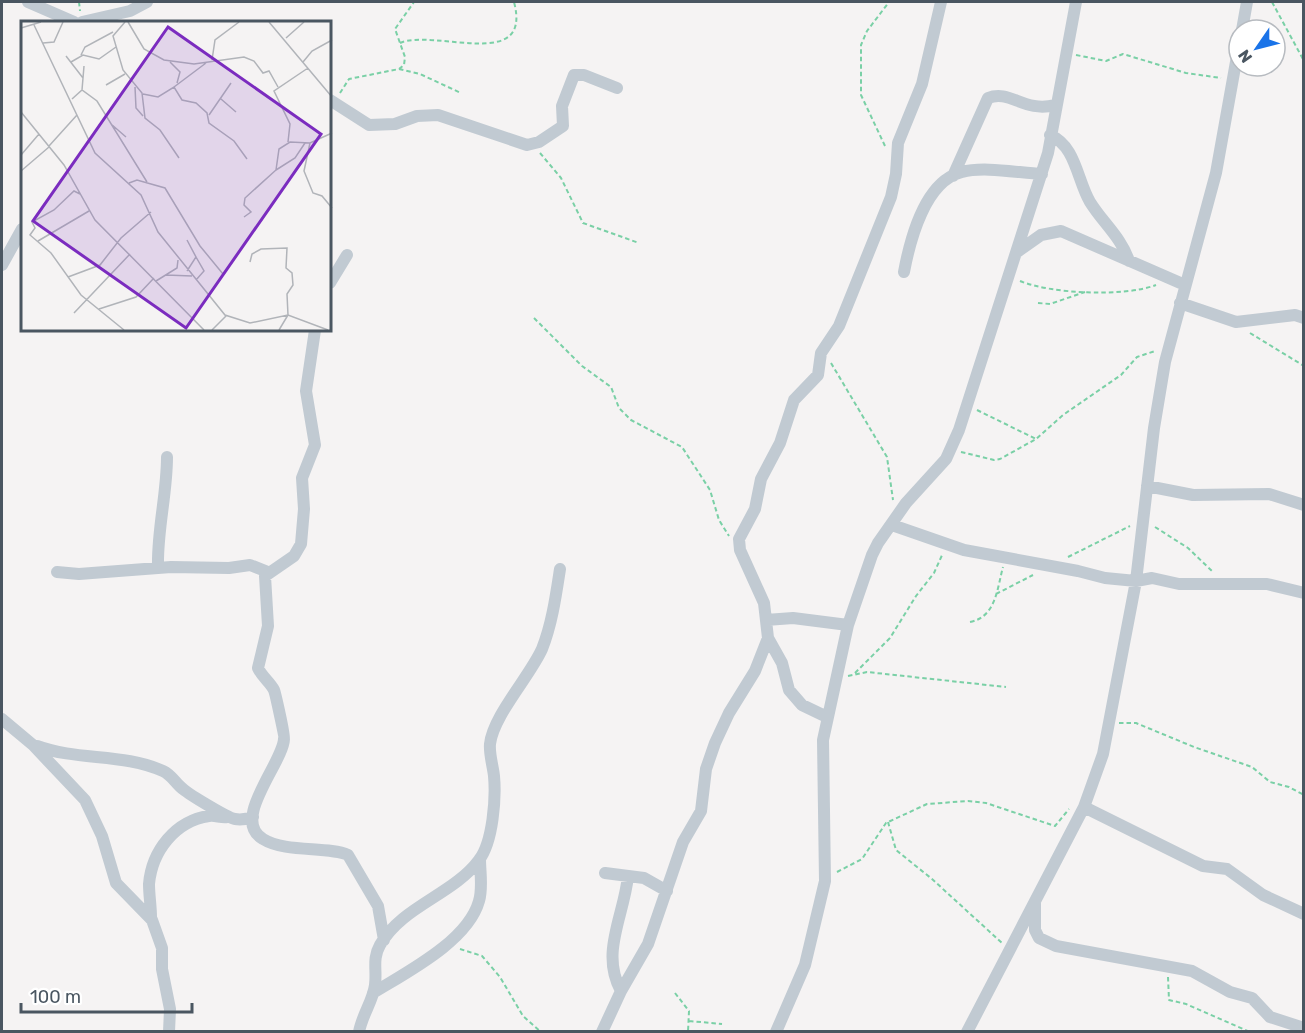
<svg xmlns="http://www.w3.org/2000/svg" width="1305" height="1033" font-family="Rubik,sans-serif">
<rect width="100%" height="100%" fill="#f5f3f3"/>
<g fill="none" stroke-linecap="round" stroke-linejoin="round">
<!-- path -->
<path stroke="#7ad0a6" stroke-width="2" stroke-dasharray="4.5 3" stroke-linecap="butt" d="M 79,2 L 80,11
M 1272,2 L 1304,61
M 400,43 C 434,28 533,73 514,2
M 1076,55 L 1106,61 L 1123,54 L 1186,73 L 1221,78
M 399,69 L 420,74 L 461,93
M 340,93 L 349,79 L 399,69 L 404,65 L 405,57 L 395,29 L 414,2
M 885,146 L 861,95 L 861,45 L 867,31 L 889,2
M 540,153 L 561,178 L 583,223 L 639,243
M 1020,281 C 1051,294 1125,297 1156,285
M 1038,303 L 1050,304 L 1085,292
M 534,318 L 582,366 L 611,387 L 619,408 L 631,420 L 682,447 L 710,490 L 719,520 L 729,536
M 1250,333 L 1304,366
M 831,363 L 887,457 L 893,500
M 977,410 L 1036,439
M 2,414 L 2,431
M 961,452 L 994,460 L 1000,459 L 1036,439 L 1063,415 L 1121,375 L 1137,357 L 1155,351
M 1155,527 L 1188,548 L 1213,572
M 1068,557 L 1130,526
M 996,594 L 1033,575
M 970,622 C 996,617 997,589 1003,567
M 855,673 L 890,638 L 916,596 L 934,573 L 943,553
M 848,676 L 867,672 L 1006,687
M 1119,723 L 1136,723 L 1194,747 L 1252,767 L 1270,782 L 1289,787 L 1304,795
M 888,822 L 896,850 L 932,879 L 1002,943
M 837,872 L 862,859 L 886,823 L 927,804 L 968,801 L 986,803 L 1055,826 L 1069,809
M 460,949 L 482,956 L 500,977 L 523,1016 L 541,1032
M 1168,977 L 1169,1000 L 1186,1004 L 1250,1032
M 675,993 L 689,1011 L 688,1032
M 689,1021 L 722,1024"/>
<!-- minor -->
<path stroke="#c1cad2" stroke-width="12" d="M 28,2 L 74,22
M 82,22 L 130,11 L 147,2
M 1242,30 L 1247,2
M 330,100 L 369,125 L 395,124 L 417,116 L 438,115 L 527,145 L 539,142 L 563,126 L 562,106 L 574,75 L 584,75 L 617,88
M 1050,135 C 1076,146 1077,180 1090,202 C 1103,223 1121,237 1129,261
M 953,176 L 988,98 C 1010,89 1024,113 1055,105
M 1017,252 L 1041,235 L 1061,231 L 1185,285
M 2,265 L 22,229
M 904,272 C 910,240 925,181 962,172 C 984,166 1019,173 1042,174
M 330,283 L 347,255
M 1180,303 L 1236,322 L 1295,315 L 1304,318
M 315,330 L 306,391 L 315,445 L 302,478 L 304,509 L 301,544 L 294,556 L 265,576 L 268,626 L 258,668 C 262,677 270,682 274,690 C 275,692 285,736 284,739 C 283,763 230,820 263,839 C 285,853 328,846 348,855 L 378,906 L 384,940
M 1147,486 L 1193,495 L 1269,494 L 1304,505
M 892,525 L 964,550 L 1078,571 L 1105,578 L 1136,581 L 1152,578 L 1179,584 L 1267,584 L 1304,593
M 158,567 C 157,530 167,494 167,457
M 57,572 L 79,574 L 171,567 L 229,568 L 250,565 L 268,572
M 766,620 L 793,618 L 848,625
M 827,717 L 802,705 L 789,690 L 782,663 L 768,638 L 764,603 L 740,550 L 739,539 L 755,509 L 761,479 L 780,443 L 794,400 L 818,375 L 821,353 L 839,326 L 891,197 L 896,174 L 898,143 L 922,84 L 941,2
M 2,719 L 33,745 L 85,800 L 102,836 L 116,883 L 152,920 L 162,948 L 162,969 L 170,1009 L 169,1032
M 37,746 C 78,761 123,753 163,771 C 172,775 176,784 183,789 C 190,795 228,818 235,819 C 241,820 247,819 253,817
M 1084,807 L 1203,866 L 1227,869 L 1263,895 L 1304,914
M 605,873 L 644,878 L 667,891
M 1035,903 L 1035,930 L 1039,938 L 1056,946 L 1192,971 L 1230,992 L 1252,998 L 1270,1017 L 1304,1028
M 151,917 C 151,906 149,895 149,884 C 152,851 175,821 209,816 C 215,815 221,818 227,817
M 621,991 C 600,953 624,916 628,876
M 373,993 C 407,972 468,941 479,901 C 483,888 480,872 480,859
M 359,1032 C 362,1015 373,1001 375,985 C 377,970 372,959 380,945 C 402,906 453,895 479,860 C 493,842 496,798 494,776 C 493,766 489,754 490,744 C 493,716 530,676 542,649 C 552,624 556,595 560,569
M 602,1032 L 621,991 L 648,944 L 683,842 L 701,811 L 706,769 L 715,743 L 729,713 L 755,671 L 768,638
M 776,1032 L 805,965 L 825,881 L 823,740 L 848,625 L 872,555 L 878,543 L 906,503 L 946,459 L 959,430 L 1048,153 L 1076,2
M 967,1032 L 1084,807 L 1103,754 L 1136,581 L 1154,428 L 1165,362 L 1216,173 L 1239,45"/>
</g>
<!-- overview -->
<g transform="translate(21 21)">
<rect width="310" height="310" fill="#f5f3f3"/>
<path fill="none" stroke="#b1b4b9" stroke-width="1.5" d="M 104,1 L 92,15 L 102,49 L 121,72 L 124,97 L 139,109 L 158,137M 107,1 L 123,28 L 143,39 L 173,43 L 223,36 L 233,40 L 242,52 L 248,50 L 257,66M 248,1 L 311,76M 13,4 L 74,132 L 120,174 L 137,211 L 204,294 L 229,302 L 267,294 L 307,309M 0,7 L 20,1M 265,17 L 283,1M 22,22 L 33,21 L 42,1M 60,34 L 64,26 L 92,11M 45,35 L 62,57M 191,39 L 194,19 L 218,1M 50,41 L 62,34 L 78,38 L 95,26M 149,41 L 159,51 L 156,62M 282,41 L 291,30 L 311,19M 85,64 L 104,53M 114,66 L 115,87 L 122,95M 153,66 L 185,42M 61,69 L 63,45M 122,73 L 137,76 L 153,66 L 161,79 L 175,82 L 186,92 L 188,102 L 213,120 L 226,138M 51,78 L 61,69 L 76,80 L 126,161M 200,78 L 215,91M 0,91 L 43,144 L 74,199 L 183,309M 188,94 L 210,62M 90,103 L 105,116M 267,121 L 269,103 L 253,70 L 287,47M 289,122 L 283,150 L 292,172 L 301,175 L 311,187M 28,125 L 56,94M 0,134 L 18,113M 255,149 L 274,137 L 284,122M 0,150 L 28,126M 108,162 L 116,159 L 144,167 L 179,225 L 202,253M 59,173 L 53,170 L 33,189 L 11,201 L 14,207 L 9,214 L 30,232 L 60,274 L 103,309M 223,196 L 230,191 L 223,184 L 224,177 L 255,149 L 258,128 L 269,121 L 289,122 L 311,112M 166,219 L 175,236 L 166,250M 17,220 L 68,190M 229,241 L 231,233 L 240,228 L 266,227 L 265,247 L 271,252 L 272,264 L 266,273 L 267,294 L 258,309M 145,254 L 171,255M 47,256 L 79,244 L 100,217 L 130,191M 175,259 L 183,250 L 175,236M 135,260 L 156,247 L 157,239M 78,288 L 115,276 L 133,257M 53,292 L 109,233M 191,309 L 205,295"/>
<path fill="#7b2cbf" fill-opacity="0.15" stroke="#7b2cbf" stroke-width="3" d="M 147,6 L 300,113 L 165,307 L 12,200 Z"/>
<rect width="310" height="310" fill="none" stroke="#4a5661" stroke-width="3"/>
</g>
<!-- border -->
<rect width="1305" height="1033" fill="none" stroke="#4a5661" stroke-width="6"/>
<!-- north arrow -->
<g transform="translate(1257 48) rotate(235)"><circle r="28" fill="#ffffff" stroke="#b7bbc0" stroke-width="1.5"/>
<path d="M0-4.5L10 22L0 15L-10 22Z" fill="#1a73e8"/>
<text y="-9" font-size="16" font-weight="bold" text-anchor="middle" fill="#4a5661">N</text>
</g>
<!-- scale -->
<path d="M21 1003v9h171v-9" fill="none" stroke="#4a5661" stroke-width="3"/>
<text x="30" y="1003" font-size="18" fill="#4a5661" stroke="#ffffff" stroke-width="4.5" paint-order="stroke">100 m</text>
</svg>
